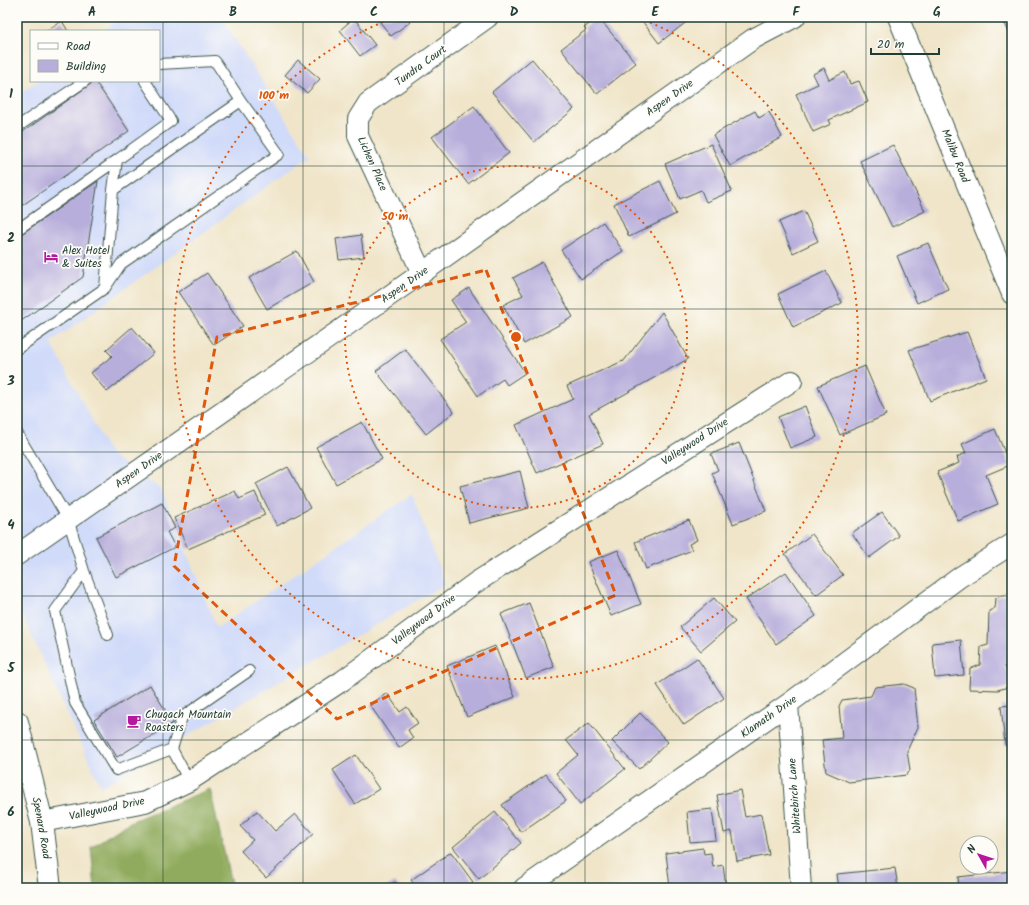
<svg xmlns="http://www.w3.org/2000/svg" width="1029" height="905" font-family="Kalam,sans-serif">
<rect width="100%" height="100%" fill="#fdfcf7"/>
<filter id="ink" filterUnits="userSpaceOnUse"><feTurbulence type="fractalNoise" baseFrequency=".025" numOctaves="2"/><feDisplacementMap in="SourceGraphic" scale="8" xChannelSelector="R" yChannelSelector="G"/><feConvolveMatrix kernelMatrix="1 2 1 2 8 2 1 2 1" color-interpolation-filters="sRGB"/></filter>
<filter id="wash" filterUnits="userSpaceOnUse"><feTurbulence type="fractalNoise" baseFrequency=".012" numOctaves="4" result="noise"/><feDisplacementMap in="SourceGraphic" scale="16" xChannelSelector="R" yChannelSelector="G"/><feGaussianBlur stdDeviation="0.9" result="paint"/><feColorMatrix in="noise" values="0 0 0 0 0 0 0 0 0 0 0 0 0 0 0 0 0 1.4 0 .05"/><feComposite in="paint" operator="in"/></filter>
<g filter="url(#wash)">
<rect width="100%" height="100%" fill="#f0e5c9"/>
<!-- built -->
<path fill="#d0daf9" d="M 121,17 L 221,17 L 310,156 L 51,342 L 110,454 L 161,489 L 217,628 L 412,494 L 445,584 L 101,787 L 17,604 L 17,96 L 37,81 L 159,81 L 159,31 L 103,31 Z"/>
<!-- forest -->
<path fill="#90ab5d" stroke="#587448" d="M 210,789 L 232,888 L 95,888 L 91,847 L 132,821 Z"/>
<g id="blocks">
<!-- building -->
<path fill="#b8aedb" d="M 376,17 L 406,17 L 410,22 L 391,36 Z
M 598,17 L 636,63 L 597,94 L 561,49 L 586,30 L 584,28 Z
M 639,17 L 693,17 L 659,43 Z
M 1002,17 L 1012,17 L 1012,39 Z
M 354,18 L 375,45 L 360,56 L 340,30 Z
M 62,21 L 68,31 L 45,31 Z
M 532,59 L 574,109 L 534,142 L 492,92 Z
M 298,60 L 320,79 L 307,93 L 285,75 Z
M 824,68 L 829,80 L 845,72 L 850,84 L 859,81 L 868,102 L 829,120 L 831,124 L 813,132 L 796,94 L 818,84 L 813,74 Z
M 95,81 L 129,131 L 17,209 L 17,136 Z
M 474,106 L 509,153 L 468,184 L 432,137 Z
M 755,111 L 759,118 L 769,112 L 782,137 L 730,166 L 713,135 Z
M 711,144 L 732,191 L 706,202 L 701,190 L 680,199 L 665,164 Z
M 893,145 L 925,211 L 892,227 L 860,161 Z
M 98,181 L 83,277 L 17,324 L 17,237 Z
M 660,181 L 676,214 L 629,237 L 614,204 Z
M 804,211 L 818,241 L 793,253 L 779,222 Z
M 603,222 L 623,251 L 581,279 L 561,250 Z
M 361,235 L 364,257 L 339,260 L 336,239 Z
M 928,243 L 948,289 L 917,303 L 897,256 Z
M 297,251 L 314,282 L 267,309 L 249,278 Z
M 542,262 L 573,317 L 524,344 L 503,305 L 523,295 L 513,278 Z
M 826,271 L 842,303 L 793,327 L 778,294 Z
M 207,273 L 243,326 L 214,345 L 178,292 Z
M 469,288 L 525,373 L 507,385 L 503,379 L 478,396 L 440,339 L 466,322 L 451,300 Z
M 662,312 L 688,359 L 589,414 L 603,444 L 537,473 L 516,425 L 573,399 L 567,386 L 623,361 L 623,362 Z
M 132,327 L 154,353 L 107,392 L 91,373 L 112,356 L 106,350 Z
M 967,332 L 986,378 L 930,401 L 909,350 Z
M 405,349 L 454,412 L 426,434 L 376,371 Z
M 865,366 L 886,415 L 840,435 L 818,386 Z
M 805,406 L 817,437 L 790,448 L 778,417 Z
M 362,422 L 382,459 L 336,484 L 316,447 Z
M 995,429 L 1010,465 L 986,475 L 998,504 L 958,521 L 937,472 L 959,463 L 957,457 L 966,453 L 962,444 Z
M 739,443 L 766,511 L 733,524 L 712,473 L 718,470 L 711,454 Z
M 288,467 L 310,508 L 277,526 L 256,484 Z
M 520,471 L 529,508 L 469,523 L 460,486 Z
M 235,491 L 239,499 L 255,492 L 265,515 L 188,549 L 174,518 Z
M 162,503 L 175,528 L 167,532 L 175,547 L 116,577 L 96,537 Z
M 882,512 L 899,536 L 869,558 L 852,533 Z
M 689,520 L 697,540 L 689,544 L 692,550 L 646,569 L 635,542 Z
M 812,534 L 843,575 L 816,595 L 785,554 Z
M 618,550 L 641,604 L 611,616 L 588,562 Z
M 786,572 L 816,616 L 776,644 L 746,599 Z
M 1012,592 L 1012,663 L 1005,666 L 1009,676 L 1008,687 L 998,690 L 969,689 L 970,669 L 980,665 L 981,647 L 988,645 L 989,611 L 995,608 L 996,598 Z
M 714,598 L 735,622 L 701,651 L 680,627 Z
M 529,603 L 554,667 L 526,678 L 501,614 Z
M 961,640 L 964,675 L 935,678 L 932,643 Z
M 495,646 L 515,697 L 467,717 L 447,666 Z
M 697,658 L 724,698 L 684,725 L 657,685 Z
M 904,684 L 914,688 L 918,727 L 907,751 L 910,770 L 907,775 L 849,782 L 826,772 L 822,740 L 842,738 L 839,706 L 842,700 L 871,696 L 875,687 Z
M 150,685 L 173,723 L 117,757 L 94,720 Z
M 387,693 L 400,712 L 407,707 L 418,723 L 408,730 L 413,738 L 399,748 L 370,705 Z
M 1012,705 L 1012,745 L 1005,745 L 1001,706 Z
M 640,713 L 668,742 L 639,769 L 612,741 Z
M 589,723 L 625,769 L 580,804 L 556,773 L 578,755 L 566,740 Z
M 356,755 L 379,789 L 355,804 L 333,770 Z
M 546,774 L 566,801 L 521,832 L 502,805 Z
M 740,790 L 745,817 L 761,814 L 769,855 L 737,861 L 732,831 L 724,833 L 717,795 Z
M 712,809 L 716,840 L 690,842 L 687,812 Z
M 257,811 L 275,831 L 295,814 L 313,834 L 266,878 L 241,851 L 253,840 L 240,826 Z
M 495,812 L 521,843 L 479,879 L 453,847 Z
M 703,848 L 704,854 L 711,853 L 713,867 L 723,865 L 726,887 L 670,888 L 666,853 Z
M 451,852 L 473,882 L 465,888 L 417,888 L 411,880 Z
M 895,868 L 898,888 L 839,888 L 837,874 Z
M 1012,871 L 1012,888 L 959,888 L 958,877 Z
M 395,882 L 400,888 L 385,888 Z"/>
</g>
</g>
<g filter="url(#ink)">
<use href="#blocks" fill-opacity="0" stroke="#3e564a" stroke-width="1"/>
<g fill="none" stroke-linecap="round" stroke-linejoin="round">
<defs>
<path id="service" d="M 159,64 L 215,61 L 241,101
M 17,127 L 85,81
M 113,190 L 117,160 L 171,121 L 145,81
M 17,230 L 117,160
M 17,349 L 105,288 L 121,264 L 279,154 L 241,101 L 113,190 L 105,288
M 17,433 L 68,519 L 84,571 L 108,635
M 84,571 L 55,611 L 75,703 L 116,770 L 172,749
M 189,781 L 172,749 L 182,717 L 249,671"/>
<path id="minor" d="M 898,17 L 1012,294
M 422,273 L 358,136 L 358,119 L 368,103 L 488,17
M 17,555 L 422,273 L 753,39 L 795,17
M 788,704 L 801,888
M 42,822 L 145,802 L 189,781 L 342,681 L 475,583 L 792,381
M 524,888 L 788,704 L 960,577 L 1012,544"/>
<path id="secondary" d="M 17,722 L 42,822 L 50,888"/>
</defs>
<!-- service casing -->
<use href="#service" stroke="#3e564a" stroke-width="12"/>
<!-- minor casing -->
<use href="#minor" stroke="#3e564a" stroke-width="22"/>
<!-- secondary casing -->
<use href="#secondary" stroke="#3e564a" stroke-width="24"/>
<!-- service -->
<use href="#service" stroke="#fff" stroke-width="10"/>
<!-- minor -->
<use href="#minor" stroke="#fff" stroke-width="20"/>
<!-- secondary -->
<use href="#secondary" stroke="#fff" stroke-width="22"/>
</g>
</g>
<!-- marked area -->
<path fill="none" stroke="#de580e" stroke-width="3" stroke-dasharray="8 5" stroke-linejoin="round" d="M 486,270 L 616,595 L 337,719 L 174,566 L 217,337 Z"/>
<!-- grid -->
<path fill="none" stroke="#1f3d34" stroke-width="1" stroke-opacity="0.55" d="M 163,17 L 163,888M 303,17 L 303,888M 444,17 L 444,888M 585,17 L 585,888M 726,17 L 726,888M 866,17 L 866,888M 17,166 L 1012,166M 17,309 L 1012,309M 17,452 L 1012,452M 17,596 L 1012,596M 17,740 L 1012,740"/>
<!-- distance rings -->
<g fill="none" stroke="#de580e" stroke-width="2" stroke-dasharray="2 4">
<circle cx="516" cy="337" r="171"/>
<path d="M639 18A342 342 0 1 1 393 18"/>
</g>
<!-- icons -->
<defs>
<symbol id="hotel-bare" viewBox="-9 -9 18 18"><path d="M-6-4.5h1.5V1H6V5H4.5V3h-9V5H-6ZM-4 0a1.8 1.8 0 1 1 3.6 0ZM.5 0V-2.5h3Q6-2.5 6 0Z" fill="#b5179e" stroke="#fdfcf7" stroke-width="2.5" paint-order="stroke"/></symbol>
<symbol id="cafe-bare" viewBox="-9 -9 18 18"><path d="M-5.5-4.5H6V0H3Q3 3.5 0 3.5H-2.5Q-5.5 3.5-5.5 0ZM3-3.2v2h1.7v-2ZM-6 4.5H4V6H-6Z" fill="#b5179e" stroke="#fdfcf7" stroke-width="2.5" paint-order="stroke"/></symbol>
</defs>
<g fill-rule="evenodd">
<use href="#hotel-bare" x="41" y="247" width="20" height="20"/>
<use href="#cafe-bare" x="124" y="711" width="20" height="20"/>
</g>
<g text-anchor="middle" dominant-baseline="central" stroke-width="3.5" stroke-linejoin="round" paint-order="stroke">
<!-- street labels -->
<g font-size="11" fill="#1f3d34" stroke="#fdfcf7">
<text transform="translate(421 66) rotate(-36)">Tundra Court</text>
<text transform="translate(670 98) rotate(-35)">Aspen Drive</text>
<text transform="translate(955 156) rotate(68)">Malibu Road</text>
<text transform="translate(372 164) rotate(66)">Lichen Place</text>
<text transform="translate(405 285) rotate(-35)">Aspen Drive</text>
<text transform="translate(695 442) rotate(-33)">Valleywood Drive</text>
<text transform="translate(139 470) rotate(-35)">Aspen Drive</text>
<text transform="translate(424 620) rotate(-37)">Valleywood Drive</text>
<text transform="translate(769 717) rotate(-35)">Klamath Drive</text>
<text transform="translate(795 796) rotate(-94)">Whitebirch Lane</text>
<text transform="translate(107 809) rotate(-12)">Valleywood Drive</text>
<text transform="translate(41 828) rotate(80)">Spenard Road</text>
</g>
<!-- poi labels -->
<g font-size="11" fill="#1f3d34" stroke="#fdfcf7" text-anchor="start">
<text x="62" y="251">Alex Hotel<tspan x="62" dy="13">&amp; Suites</tspan></text>
<text x="145" y="715">Chugach Mountain<tspan x="145" dy="13">Roasters</tspan></text>
</g>
</g>
<circle cx="516" cy="337" r="6" fill="#de580e" stroke="#fdfcf7" stroke-width="2"/>
<g font-size="12" text-anchor="middle" font-weight="bold" fill="#de580e" stroke="#fdfcf7" stroke-width="3.5" stroke-linejoin="round" paint-order="stroke">
<text x="274" y="99">100 m</text>
<text x="395" y="220">50 m</text>
</g>
<!-- margin -->
<rect width="1029" height="905" fill="none" stroke="#fdfcf7" stroke-width="44"/>
<!-- legend -->
<rect x="30" y="30" width="130" height="52" fill="#fdfcf7" stroke="#a4b0a9"/>
<rect x="38" y="43" width="20" height="6" fill="#ffffff" stroke="#a4b0a9"/>
<text x="66" y="50" font-size="12" fill="#1f3d34">Road</text>
<rect x="38" y="60" width="20" height="12" fill="#b8aedb" stroke="#a4b0a9"/>
<text x="66" y="70" font-size="12" fill="#1f3d34">Building</text>
<!-- north arrow -->
<g transform="translate(979 855) rotate(309)"><circle r="19" fill="#fdfcf7" stroke="#a4b0a9"/>
<path d="M0-3L7 15L0 10L-7 15Z" fill="#b5179e"/>
<text y="-6" font-size="11" font-weight="bold" text-anchor="middle" fill="#1f3d34">N</text>
</g>
<!-- scale -->
<path d="M871 48v6h68v-6" fill="none" stroke="#1f3d34" stroke-width="2"/>
<text x="877" y="48" font-size="12" fill="#1f3d34" stroke="#fdfcf7" stroke-width="3" paint-order="stroke">20 m</text>
<rect x="22" y="22" width="985" height="861" fill="none" stroke="#1f3d34" stroke-width="1.5"/>
<g font-size="13" text-anchor="middle" font-weight="bold" fill="#1f3d34">
<text x="92" y="16">A</text>
<text x="233" y="16">B</text>
<text x="374" y="16">C</text>
<text x="514" y="16">D</text>
<text x="655" y="16">E</text>
<text x="796" y="16">F</text>
<text x="937" y="16">G</text>
<text x="11" y="98">1</text>
<text x="11" y="242">2</text>
<text x="11" y="385">3</text>
<text x="11" y="529">4</text>
<text x="11" y="672">5</text>
<text x="11" y="816">6</text>
</g>
</svg>
